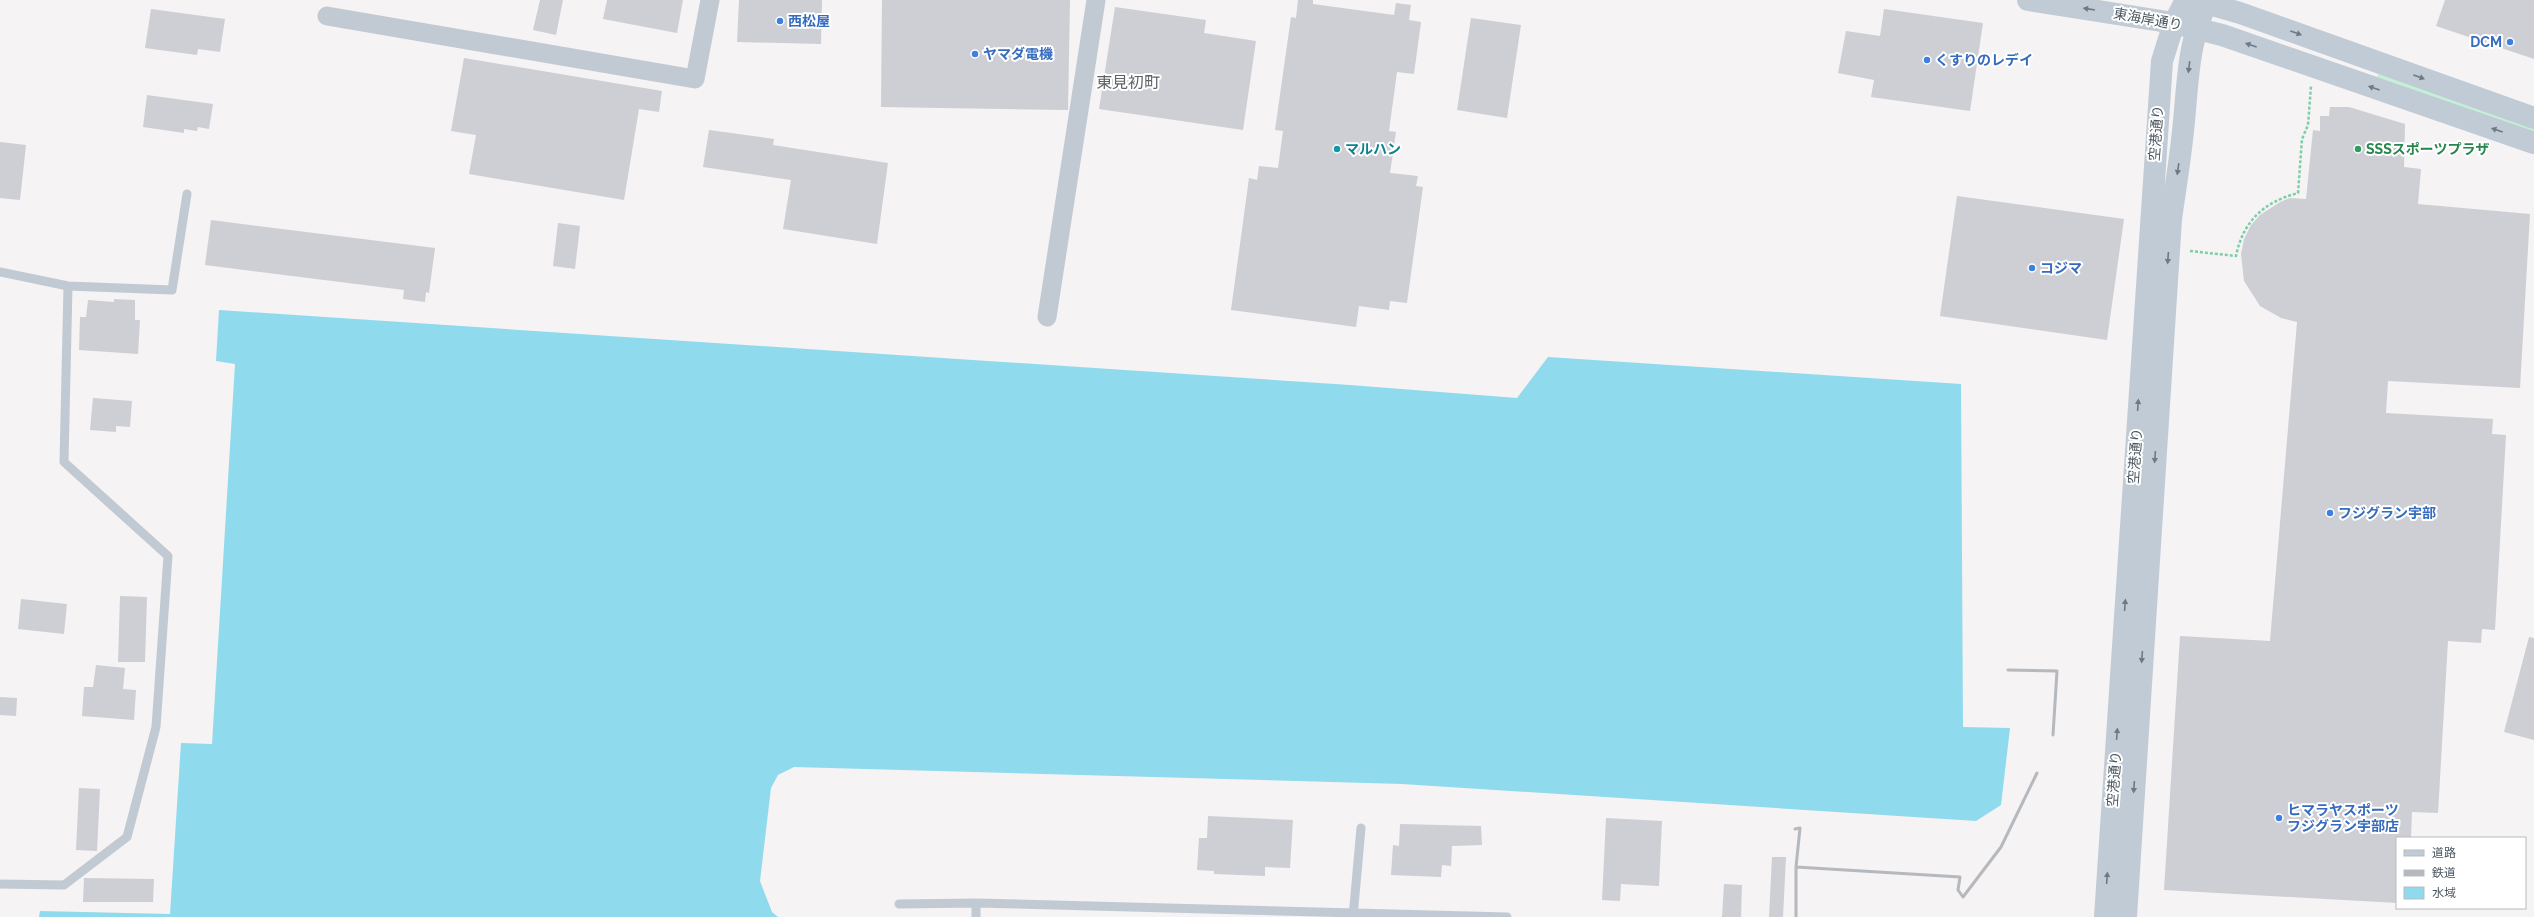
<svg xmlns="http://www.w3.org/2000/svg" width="2534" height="917" font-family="Raleway,'Noto Sans JP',sans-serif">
<rect width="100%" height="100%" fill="#f5f3f3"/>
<!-- green -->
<path fill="#c3f1d5" d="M 2379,71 L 2534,126 L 2534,132 L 2377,77 Z"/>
<!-- water -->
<path fill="#90daee" d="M 219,310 L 1350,385 L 1517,398 L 1548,357 L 1961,384 L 1963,727 L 2010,728 L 2001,805 L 1976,821 L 1402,784 L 794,767 L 778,775 L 771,788 L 760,881 L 772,912 L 778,917 L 39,917 L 40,911 L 170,914 L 181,743 L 212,744 L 235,364 L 216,361 Z"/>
<!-- building -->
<path fill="#cdcfd5" d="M 540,0 L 563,0 L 556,35 L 533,30 Z
M 607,0 L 683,0 L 677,33 L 603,19 Z
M 739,0 L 822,0 L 821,44 L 737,42 Z
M 882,0 L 1070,0 L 1068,110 L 881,107 Z
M 1298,0 L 1313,0 L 1313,4 L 1394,15 L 1396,3 L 1411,5 L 1409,20 L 1421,22 L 1414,74 L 1397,72 L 1389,131 L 1396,132 L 1390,173 L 1418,176 L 1416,186 L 1423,187 L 1407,303 L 1390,301 L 1389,310 L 1359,306 L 1356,327 L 1231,310 L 1249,178 L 1257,180 L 1259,166 L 1278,168 L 1283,131 L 1275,130 L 1291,17 L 1296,18 Z
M 2445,0 L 2534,0 L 2534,59 L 2436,26 Z
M 1115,7 L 1206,20 L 1204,33 L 1256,41 L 1243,130 L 1099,109 Z
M 151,9 L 225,19 L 220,52 L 198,49 L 197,55 L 145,48 Z
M 1884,9 L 1983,23 L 1970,111 L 1871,97 L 1874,80 L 1838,73 L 1846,31 L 1880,36 Z
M 1471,18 L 1521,25 L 1507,118 L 1457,110 Z
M 464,58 L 662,91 L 659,112 L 639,109 L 624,200 L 469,174 L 476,135 L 451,131 Z
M 147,95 L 213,104 L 209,129 L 198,127 L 197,131 L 184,129 L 184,133 L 143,127 Z
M 2330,107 L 2349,107 L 2405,124 L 2404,167 L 2421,169 L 2418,204 L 2530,214 L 2520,388 L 2388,381 L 2386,413 L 2493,419 L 2492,434 L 2506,435 L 2495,630 L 2482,629 L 2481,643 L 2448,641 L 2438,813 L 2412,812 L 2411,838 L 2397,838 L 2397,903 L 2164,890 L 2180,636 L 2270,641 L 2297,322 L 2281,318 L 2260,306 L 2244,281 L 2241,254 L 2244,239 L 2251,225 L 2260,215 L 2280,202 L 2290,198 L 2306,199 L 2313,130 L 2320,131 L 2320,116 L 2329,116 Z
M 709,130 L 774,139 L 773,145 L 888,163 L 877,244 L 783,229 L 791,180 L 703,167 Z
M 0,142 L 26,145 L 20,200 L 0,198 Z
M 1957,196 L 2124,219 L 2107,340 L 1940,316 Z
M 211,220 L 435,248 L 429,293 L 426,292 L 425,302 L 403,299 L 404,290 L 205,265 Z
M 558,223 L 580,226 L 575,269 L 553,266 Z
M 114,299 L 135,300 L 135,320 L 140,320 L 138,354 L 79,350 L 80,317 L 86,317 L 88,300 L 114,302 Z
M 93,398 L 132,401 L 130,427 L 116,426 L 116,432 L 90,430 Z
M 120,596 L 147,597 L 145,662 L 118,662 Z
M 21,599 L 67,604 L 64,634 L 18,629 Z
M 2529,637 L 2534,638 L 2534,740 L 2504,732 Z
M 96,665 L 125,668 L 123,689 L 136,690 L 134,720 L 82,716 L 84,687 L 93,687 Z
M 0,697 L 17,698 L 16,716 L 0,715 Z
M 79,788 L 100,789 L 97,851 L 76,850 Z
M 1208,816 L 1293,820 L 1290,868 L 1265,867 L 1265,876 L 1214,874 L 1214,871 L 1197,870 L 1199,838 L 1207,838 Z
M 1606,818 L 1662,821 L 1659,886 L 1621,884 L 1620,901 L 1602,900 Z
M 1400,824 L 1481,826 L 1482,845 L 1452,846 L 1451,866 L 1442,865 L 1441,877 L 1391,875 L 1393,845 L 1399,846 Z
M 1772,857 L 1786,857 L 1783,917 L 1769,917 Z
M 84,878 L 154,879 L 153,902 L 83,902 Z
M 1724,884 L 1742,885 L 1741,917 L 1722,917 Z"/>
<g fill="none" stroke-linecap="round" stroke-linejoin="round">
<!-- path -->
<path stroke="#7ad0a6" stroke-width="2.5" stroke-dasharray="3 2" stroke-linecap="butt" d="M 2190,251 L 2236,256 C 2243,221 2264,202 2298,193 L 2302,139 L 2308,125 L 2311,86"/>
<!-- lane -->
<path stroke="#c1cad2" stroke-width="9" d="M 0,272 L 68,286
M 0,884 L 64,885 L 127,837 L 156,727 L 168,556 L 64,462 L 68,286 L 172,290 L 187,194
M 976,903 L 976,917
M 899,904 L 976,903 L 1507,917
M 1353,917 L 1361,828"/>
<!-- street -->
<path stroke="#c1cad2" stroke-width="19" d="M 327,16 L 695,79 L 710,0
M 1047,317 L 1096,0"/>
<!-- secondary -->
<path stroke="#c1cbd6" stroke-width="22" d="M 2028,0 L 2174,23 L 2222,35 L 2534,143
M 2195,0 L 2240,13 L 2534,118
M 2105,917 L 2162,61 L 2174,23 L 2186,0
M 2126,917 L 2171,219 C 2175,190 2180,161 2183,131 C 2188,86 2187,42 2208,0"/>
<!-- rail -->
<path stroke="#b5b8bd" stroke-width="3" d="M 2008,670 L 2057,671 L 2053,735
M 1795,829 L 1800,828 L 1796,867 L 1796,917
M 1796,867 L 1960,877 L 1958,890 L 1963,897 L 2001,847 L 2037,773"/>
</g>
<!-- one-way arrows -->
<defs><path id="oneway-solid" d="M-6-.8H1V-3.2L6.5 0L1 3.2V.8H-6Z"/></defs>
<g fill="#6e7984">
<use href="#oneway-solid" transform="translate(2089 9) rotate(-171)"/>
<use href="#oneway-solid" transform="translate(2296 33) rotate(20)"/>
<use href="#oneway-solid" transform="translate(2251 45) rotate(-161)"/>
<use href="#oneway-solid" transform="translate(2189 67) rotate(97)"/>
<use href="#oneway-solid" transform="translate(2419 77) rotate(20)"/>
<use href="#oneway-solid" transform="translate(2374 88) rotate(-161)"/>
<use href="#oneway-solid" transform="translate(2497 130) rotate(-161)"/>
<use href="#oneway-solid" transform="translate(2178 169) rotate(98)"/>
<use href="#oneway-solid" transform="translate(2168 258) rotate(94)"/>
<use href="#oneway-solid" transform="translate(2138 405) rotate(-86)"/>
<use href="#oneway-solid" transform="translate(2155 457) rotate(94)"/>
<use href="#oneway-solid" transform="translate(2125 605) rotate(-86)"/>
<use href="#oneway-solid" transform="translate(2142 657) rotate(94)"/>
<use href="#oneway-solid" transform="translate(2117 734) rotate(-86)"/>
<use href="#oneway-solid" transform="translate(2134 787) rotate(94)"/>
<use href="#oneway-solid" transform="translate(2107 878) rotate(-86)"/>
</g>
<!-- markers -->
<g fill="#3f7fe0" stroke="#fff" stroke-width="1.5">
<circle cx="780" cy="21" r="4"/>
<circle cx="2510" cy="42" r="4"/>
<circle cx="975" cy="54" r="4"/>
<circle cx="1927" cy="60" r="4"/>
<circle cx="2032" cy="268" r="4"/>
<circle cx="2330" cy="513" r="4"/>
<circle cx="2279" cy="818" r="4"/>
</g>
<circle fill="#0f9aa8" stroke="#fff" stroke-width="1.5" cx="1337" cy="149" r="4"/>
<circle fill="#2e9e5b" stroke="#fff" stroke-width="1.5" cx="2358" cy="149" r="4"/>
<g text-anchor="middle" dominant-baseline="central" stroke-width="4" stroke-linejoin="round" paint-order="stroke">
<!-- street labels -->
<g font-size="14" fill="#4a5661" stroke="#fff">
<text transform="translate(2148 19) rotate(10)">東海岸通り</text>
<text transform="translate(2156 133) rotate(-86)">空港通り</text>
<text transform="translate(2135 456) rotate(-86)">空港通り</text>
<text transform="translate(2114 779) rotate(-86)">空港通り</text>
</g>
<!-- shop labels -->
<g font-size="14" font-weight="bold" fill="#366cbe" stroke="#fff" text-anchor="start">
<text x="788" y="21">西松屋</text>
<text x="2502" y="42" text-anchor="end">DCM</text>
<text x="983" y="54">ヤマダ電機</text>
<text x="1935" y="60">くすりのレデイ</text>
<text x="2040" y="268">コジマ</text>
<text x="2338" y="513">フジグラン宇部</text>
<text x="2287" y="810">ヒマラヤスポーツ<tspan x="2287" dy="16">フジグラン宇部店</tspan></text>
</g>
<!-- culture labels -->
<g font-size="14" font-weight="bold" fill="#0d838f" stroke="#fff" text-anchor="start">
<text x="1345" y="149">マルハン</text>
</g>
<!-- leisure labels -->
<g font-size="14" font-weight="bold" fill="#27864d" stroke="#fff" text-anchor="start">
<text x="2366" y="149">SSSスポーツプラザ</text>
</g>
<!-- quarter labels -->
<g font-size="16" fill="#5f6368" stroke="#fff">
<text x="1128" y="82">東見初町</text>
</g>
</g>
<!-- legend -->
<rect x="2396" y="837" width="130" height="72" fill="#ffffff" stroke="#b7bbc0"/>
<rect x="2404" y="850" width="20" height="6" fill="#c1cbd6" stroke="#b7bbc0"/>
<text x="2432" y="857" font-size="12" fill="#4a5661">道路</text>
<rect x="2404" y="870" width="20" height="6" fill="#b5b8bd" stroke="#b7bbc0"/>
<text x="2432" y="877" font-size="12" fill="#4a5661">鉄道</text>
<rect x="2404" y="887" width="20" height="12" fill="#90daee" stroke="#b7bbc0"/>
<text x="2432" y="897" font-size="12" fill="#4a5661">水域</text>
</svg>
